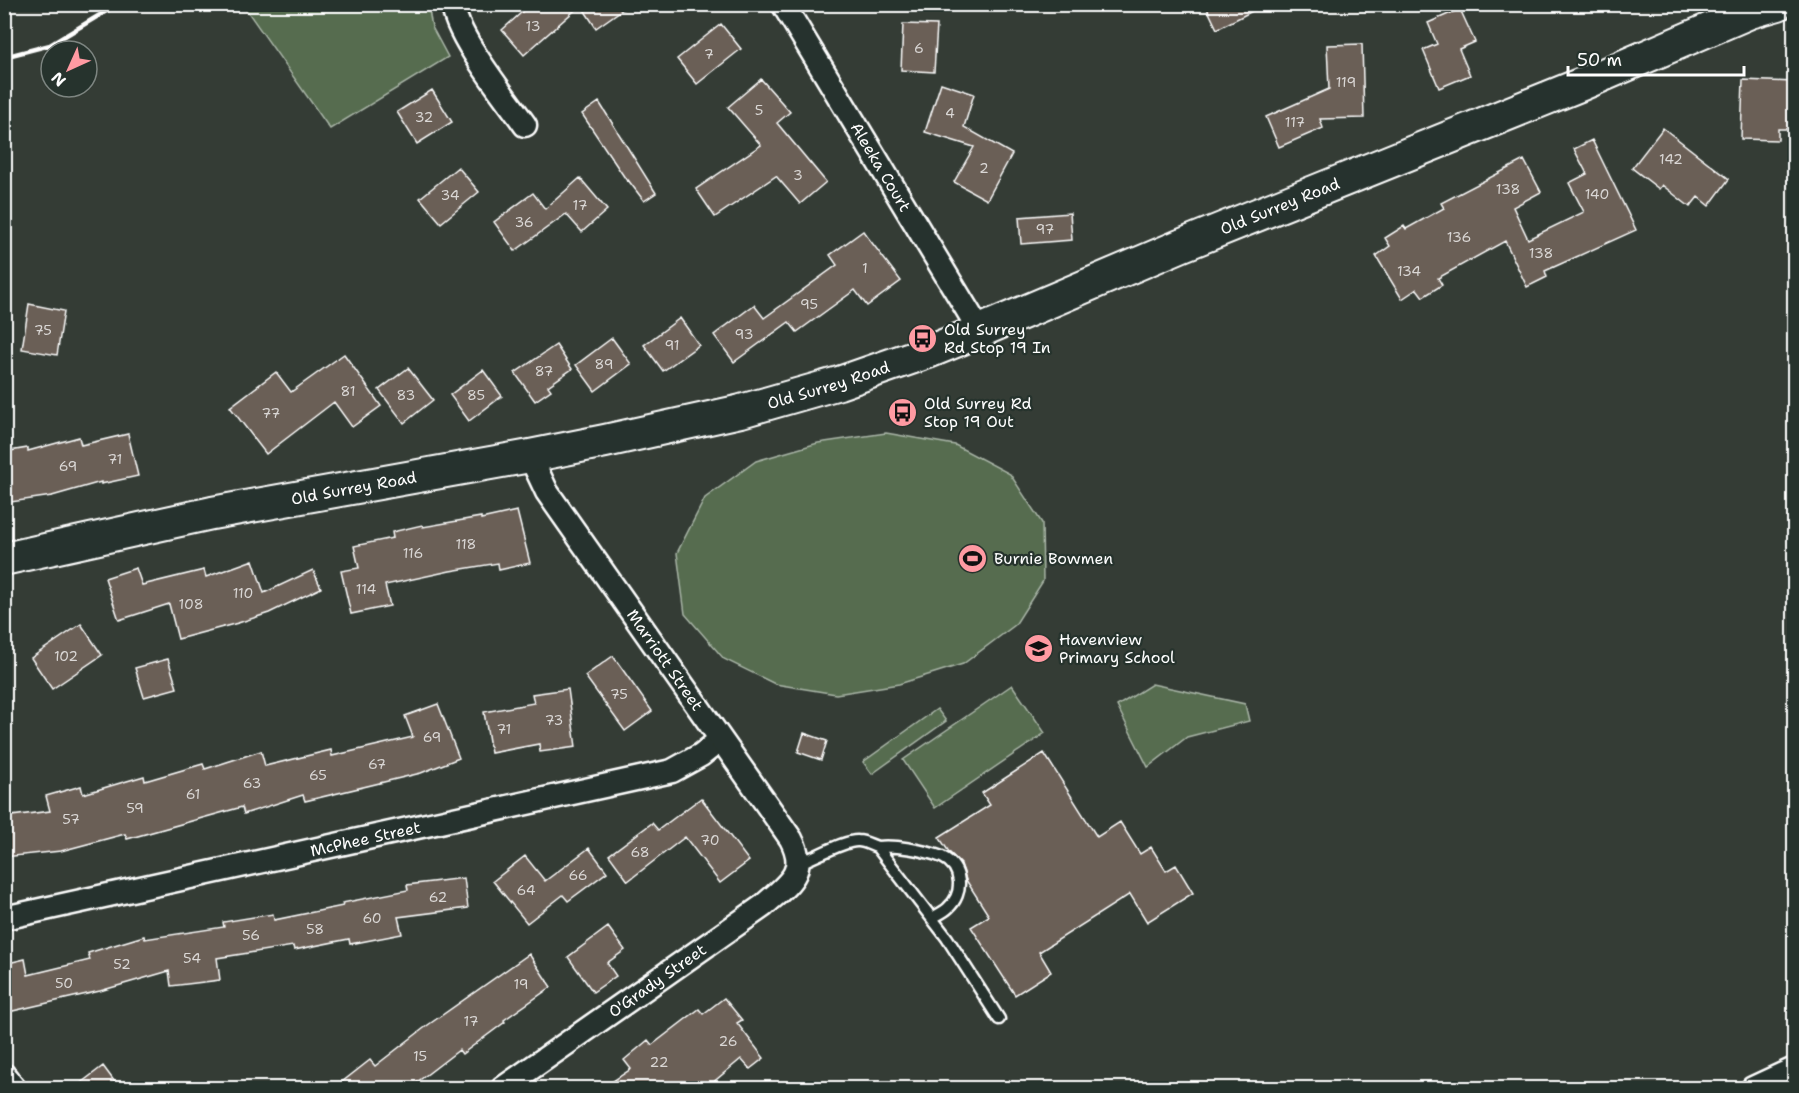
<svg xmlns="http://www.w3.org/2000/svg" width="1799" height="1093" font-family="'Shantell Sans',sans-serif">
<rect width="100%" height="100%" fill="#343c35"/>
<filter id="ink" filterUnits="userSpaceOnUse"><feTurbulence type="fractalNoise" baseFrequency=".0167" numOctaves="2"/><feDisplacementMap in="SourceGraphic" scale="12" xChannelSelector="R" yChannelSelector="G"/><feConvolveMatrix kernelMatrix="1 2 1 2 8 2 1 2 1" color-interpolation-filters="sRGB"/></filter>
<g filter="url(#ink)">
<!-- green -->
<path fill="#566c50" stroke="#aab6a8" stroke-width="1.5" d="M 243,5 L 428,5 L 432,27 L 448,57 L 330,129 Z
M 886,433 L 955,445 L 1010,474 L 1042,523 L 1043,581 L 1015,625 L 963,664 L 899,684 L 836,694 L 775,684 L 724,659 L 685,614 L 677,553 L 705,498 L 756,461 L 818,443 Z
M 1152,684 L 1245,704 L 1249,721 L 1187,737 L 1148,767 L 1117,706 Z
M 1012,685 L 1045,733 L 935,808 L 903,760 Z
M 937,709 L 946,721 L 872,774 L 863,762 Z"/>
<!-- building -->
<path fill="#6b5f56" stroke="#fff" stroke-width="1.5" d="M 531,4 L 630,4 L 596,28 L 581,5 L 524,55 L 502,30 Z
M 1205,4 L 1266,4 L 1217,29 Z
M 1460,9 L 1475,42 L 1459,49 L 1470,75 L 1439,88 L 1423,50 L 1437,44 L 1428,23 Z
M 721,24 L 741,49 L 697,84 L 677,59 Z
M 903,24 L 937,25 L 934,72 L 901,70 Z
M 1362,44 L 1364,118 L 1320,119 L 1323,128 L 1279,147 L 1266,117 L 1329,89 L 1327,45 Z
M 761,79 L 790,112 L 777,123 L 826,182 L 800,204 L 776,176 L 715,217 L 696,189 L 761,145 L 728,107 Z
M 1743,80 L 1794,82 L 1794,129 L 1778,129 L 1778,140 L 1741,139 Z
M 941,83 L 974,94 L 964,127 L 1012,154 L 987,200 L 954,182 L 974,147 L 925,132 Z
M 432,90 L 452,122 L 417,144 L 397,112 Z
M 599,102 L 656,193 L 644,201 L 628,180 L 627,181 L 582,114 Z
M 1663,128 L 1729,179 L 1709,206 L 1698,197 L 1690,207 L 1662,185 L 1659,189 L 1632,168 Z
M 1592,140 L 1636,230 L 1545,271 L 1547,277 L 1527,287 L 1505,241 L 1438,278 L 1442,285 L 1423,297 L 1417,289 L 1402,299 L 1376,256 L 1390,246 L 1385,238 L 1404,226 L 1406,229 L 1444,208 L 1441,203 L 1524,160 L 1541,192 L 1513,207 L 1528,239 L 1584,212 L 1569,183 L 1587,174 L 1574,149 Z
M 458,167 L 479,192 L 441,223 L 420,198 Z
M 580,178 L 607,210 L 582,232 L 566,214 L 515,251 L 494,222 L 533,193 L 545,209 Z
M 1070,213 L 1072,240 L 1021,244 L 1019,217 Z
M 863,231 L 901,281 L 867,306 L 855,290 L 797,332 L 789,322 L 734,362 L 714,335 L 754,305 L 764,318 L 837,265 L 830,255 Z
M 29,304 L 64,311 L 57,355 L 22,349 Z
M 680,318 L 699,345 L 663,371 L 644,345 Z
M 612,338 L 631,364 L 595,391 L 576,365 Z
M 556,345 L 572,369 L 548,386 L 551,390 L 535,401 L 515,373 Z
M 344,354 L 381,406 L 352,427 L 334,402 L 266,454 L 230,407 L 276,372 L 291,392 Z
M 408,368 L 433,400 L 404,423 L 379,390 Z
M 483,370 L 502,396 L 469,421 L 450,395 Z
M 128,434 L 138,476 L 101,484 L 101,482 L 52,496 L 4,503 L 4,452 L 28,448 L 28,451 L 79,437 L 81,445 Z
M 517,511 L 530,563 L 499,570 L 498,563 L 450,571 L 385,585 L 390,606 L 351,614 L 341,571 L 359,568 L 354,546 L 393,538 L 392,532 L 422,525 L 423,527 L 481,517 L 481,519 Z
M 253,560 L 264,593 L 313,570 L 321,588 L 269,613 L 238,623 L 178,639 L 169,604 L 119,620 L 105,578 L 136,568 L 142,585 L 204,570 L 206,577 Z
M 81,624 L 102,655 L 52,689 L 31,658 Z
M 613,656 L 652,711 L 625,731 L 585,676 Z
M 168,659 L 177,688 L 144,697 L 135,668 Z
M 568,689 L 576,747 L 540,752 L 539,744 L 491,753 L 484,712 L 534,703 L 532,694 Z
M 438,704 L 459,758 L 421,773 L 305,801 L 303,795 L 244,814 L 242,807 L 127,839 L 125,834 L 61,851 L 4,857 L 4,817 L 50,811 L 46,796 L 81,786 L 83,794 L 144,776 L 145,781 L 203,764 L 205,769 L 261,751 L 265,766 L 331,750 L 332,756 L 413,737 L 405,716 Z
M 804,733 L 827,741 L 821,760 L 798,752 Z
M 1044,753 L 1097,837 L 1120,822 L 1140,854 L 1151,847 L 1166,871 L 1176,865 L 1193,893 L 1147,922 L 1130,894 L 1039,952 L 1051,972 L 1015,995 L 971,927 L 989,916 L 966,880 L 961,864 L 949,852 L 939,837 L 990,805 L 982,793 Z
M 701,798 L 749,861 L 720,883 L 685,837 L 628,881 L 609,855 L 652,823 L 658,830 Z
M 589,848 L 607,872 L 568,901 L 563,895 L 527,923 L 493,881 L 525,856 L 545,881 Z
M 464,878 L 468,908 L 398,917 L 402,934 L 350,944 L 349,939 L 294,950 L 293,946 L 217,958 L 220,980 L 171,986 L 169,971 L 100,991 L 4,1013 L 4,964 L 25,959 L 28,975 L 90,960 L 88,953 L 144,936 L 145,939 L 224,927 L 223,922 L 273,914 L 274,920 L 343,906 L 342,903 L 408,890 L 407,885 Z
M 608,927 L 625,950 L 607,963 L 616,976 L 593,992 L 568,957 Z
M 529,954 L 551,987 L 504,1020 L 505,1022 L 462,1054 L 459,1050 L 408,1089 L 333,1089 L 370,1060 L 375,1066 L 428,1025 Z
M 724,998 L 742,1020 L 737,1023 L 764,1058 L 750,1069 L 741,1059 L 705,1089 L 601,1089 L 631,1069 L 624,1060 L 648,1040 L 652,1045 L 699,1009 L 703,1014 Z
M 103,1066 L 120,1089 L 73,1089 Z"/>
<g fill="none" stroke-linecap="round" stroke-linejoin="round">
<defs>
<path id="lane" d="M 877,847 C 896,845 924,850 942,857 C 963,867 964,894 948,908 C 944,912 937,915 932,918
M 799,863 C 814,858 845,840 858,841 C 864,841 871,845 877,847 L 947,938 L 999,1019"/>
<g id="street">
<path d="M 453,4 C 454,34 507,99 525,125"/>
<path id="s1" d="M 783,4 L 980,331"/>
<path id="s2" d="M 4,918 L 672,771 L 701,755 L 720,740"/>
<path d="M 4,1075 L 14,1088"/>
<path id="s3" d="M 503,1088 L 763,906 C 787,884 809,873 791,839 L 547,492 L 530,456"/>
<path d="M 1753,1088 L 1794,1069"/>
</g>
<g id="secondary">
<path id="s4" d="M 4,559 L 212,513 L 530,456 L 605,441 L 741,411 L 839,383 L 928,352 L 980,331 L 1180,246 L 1582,84 L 1750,12 L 1778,4"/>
</g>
</defs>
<!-- lane casing -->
<use href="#lane" stroke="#fff" stroke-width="15"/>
<!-- street casing -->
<use href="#street" stroke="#fff" stroke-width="27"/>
<!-- secondary casing -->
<use href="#secondary" stroke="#fff" stroke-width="36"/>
<!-- lane -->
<use href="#lane" stroke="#26332d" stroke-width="10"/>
<!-- street -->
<use href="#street" stroke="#26332d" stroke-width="22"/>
<!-- secondary -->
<use href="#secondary" stroke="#26332d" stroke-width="32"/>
<!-- rail -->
<path stroke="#fff" stroke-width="4.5" d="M 4,57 L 50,45 L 118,4"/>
</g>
</g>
<!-- icons -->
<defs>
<symbol id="bus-disc" viewBox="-11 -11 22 22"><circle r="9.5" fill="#ff9aa2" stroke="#26332d"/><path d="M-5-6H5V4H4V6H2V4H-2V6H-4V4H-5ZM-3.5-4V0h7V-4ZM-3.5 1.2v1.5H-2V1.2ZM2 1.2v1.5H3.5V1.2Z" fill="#111"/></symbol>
<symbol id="stadium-disc" viewBox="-11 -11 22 22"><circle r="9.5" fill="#ff9aa2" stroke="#26332d"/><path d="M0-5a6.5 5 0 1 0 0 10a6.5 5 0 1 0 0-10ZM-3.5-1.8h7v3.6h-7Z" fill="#111"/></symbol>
<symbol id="school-disc" viewBox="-11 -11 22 22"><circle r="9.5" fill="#ff9aa2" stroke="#26332d"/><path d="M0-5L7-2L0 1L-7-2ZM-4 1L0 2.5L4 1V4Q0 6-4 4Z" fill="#111"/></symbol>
</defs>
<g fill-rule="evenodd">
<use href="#bus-disc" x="906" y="322" width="33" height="33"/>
<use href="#bus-disc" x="886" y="396" width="33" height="33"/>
<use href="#stadium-disc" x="956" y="542" width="33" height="33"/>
<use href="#school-disc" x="1022" y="632" width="33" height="33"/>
</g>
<g text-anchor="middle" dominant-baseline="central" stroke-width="4.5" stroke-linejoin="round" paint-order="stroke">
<!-- number labels -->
<g font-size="14" fill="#dad7d5">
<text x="533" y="26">13</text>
<text x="919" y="48">6</text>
<text x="709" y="54">7</text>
<text x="1346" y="82">119</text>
<text x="759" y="110">5</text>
<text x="950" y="113">4</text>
<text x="424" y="117">32</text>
<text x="1295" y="122">117</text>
<text x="1671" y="159">142</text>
<text x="984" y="168">2</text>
<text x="798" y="175">3</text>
<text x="1508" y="189">138</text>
<text x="1597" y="194">140</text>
<text x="450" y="195">34</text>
<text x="580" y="205">17</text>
<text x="524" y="222">36</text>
<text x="1045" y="229">97</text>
<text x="1459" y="237">136</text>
<text x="1541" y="253">138</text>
<text x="865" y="268">1</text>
<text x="1409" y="271">134</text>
<text x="809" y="304">95</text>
<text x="43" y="330">75</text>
<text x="744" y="334">93</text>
<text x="672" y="345">91</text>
<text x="604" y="364">89</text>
<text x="544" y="371">87</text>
<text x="348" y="391">81</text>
<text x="406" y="395">83</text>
<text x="476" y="395">85</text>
<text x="271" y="413">77</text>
<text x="115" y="459">71</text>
<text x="68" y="466">69</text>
<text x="466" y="544">118</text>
<text x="413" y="553">116</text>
<text x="366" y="589">114</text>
<text x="243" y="593">110</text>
<text x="191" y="604">108</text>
<text x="66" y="656">102</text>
<text x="619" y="694">75</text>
<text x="554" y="720">73</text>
<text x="504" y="729">71</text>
<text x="432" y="737">69</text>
<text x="377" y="764">67</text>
<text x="318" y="775">65</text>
<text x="252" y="783">63</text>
<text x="193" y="794">61</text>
<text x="135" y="808">59</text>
<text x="71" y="819">57</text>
<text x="710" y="840">70</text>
<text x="640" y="852">68</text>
<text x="578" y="875">66</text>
<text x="526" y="890">64</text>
<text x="438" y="897">62</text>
<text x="372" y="918">60</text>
<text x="315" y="929">58</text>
<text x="251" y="935">56</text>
<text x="192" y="958">54</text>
<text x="122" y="964">52</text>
<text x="64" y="983">50</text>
<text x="521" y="984">19</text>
<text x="471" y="1021">17</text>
<text x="728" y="1041">26</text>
<text x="420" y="1056">15</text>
<text x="659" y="1062">22</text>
</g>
<!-- street labels -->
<g font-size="16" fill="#fff" stroke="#26332d">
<text stroke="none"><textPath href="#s1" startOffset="190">Aleeka Court</textPath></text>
<text stroke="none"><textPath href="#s4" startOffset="1329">Old Surrey Road</textPath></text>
<text stroke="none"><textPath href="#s4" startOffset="843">Old Surrey Road</textPath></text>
<text stroke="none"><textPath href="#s4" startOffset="357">Old Surrey Road</textPath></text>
<text transform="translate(665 660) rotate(55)">Marriott Street</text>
<text stroke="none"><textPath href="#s2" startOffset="370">McPhee Street</textPath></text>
<text stroke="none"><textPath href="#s3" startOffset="188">O'Grady Street</textPath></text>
</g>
<!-- poi labels -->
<g font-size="16" fill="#fff" stroke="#26332d" text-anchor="start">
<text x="944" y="329">Old Surrey<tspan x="944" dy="18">Rd Stop 19 In</tspan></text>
<text x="924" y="403">Old Surrey Rd<tspan x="924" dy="18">Stop 19 Out</tspan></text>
<text x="994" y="558">Burnie Bowmen</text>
<text x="1059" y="639">Havenview<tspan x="1059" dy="18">Primary School</tspan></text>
</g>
</g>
<!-- margin -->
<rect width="1799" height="1093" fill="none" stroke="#26332d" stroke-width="24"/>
<rect x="12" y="12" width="1775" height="1069" fill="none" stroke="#fff" stroke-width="2" filter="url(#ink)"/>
<!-- north arrow -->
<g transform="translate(69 69) rotate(225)"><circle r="28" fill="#26332d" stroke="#7d8581" stroke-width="1.5"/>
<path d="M0-4.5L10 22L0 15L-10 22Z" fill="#ff9aa2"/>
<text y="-9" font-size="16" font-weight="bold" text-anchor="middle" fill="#ffffff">N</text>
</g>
<!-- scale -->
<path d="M1568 66v9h176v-9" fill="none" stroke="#ffffff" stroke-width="3"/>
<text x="1577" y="66" font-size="18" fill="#ffffff" stroke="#26332d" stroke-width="4.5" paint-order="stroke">50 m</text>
</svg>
